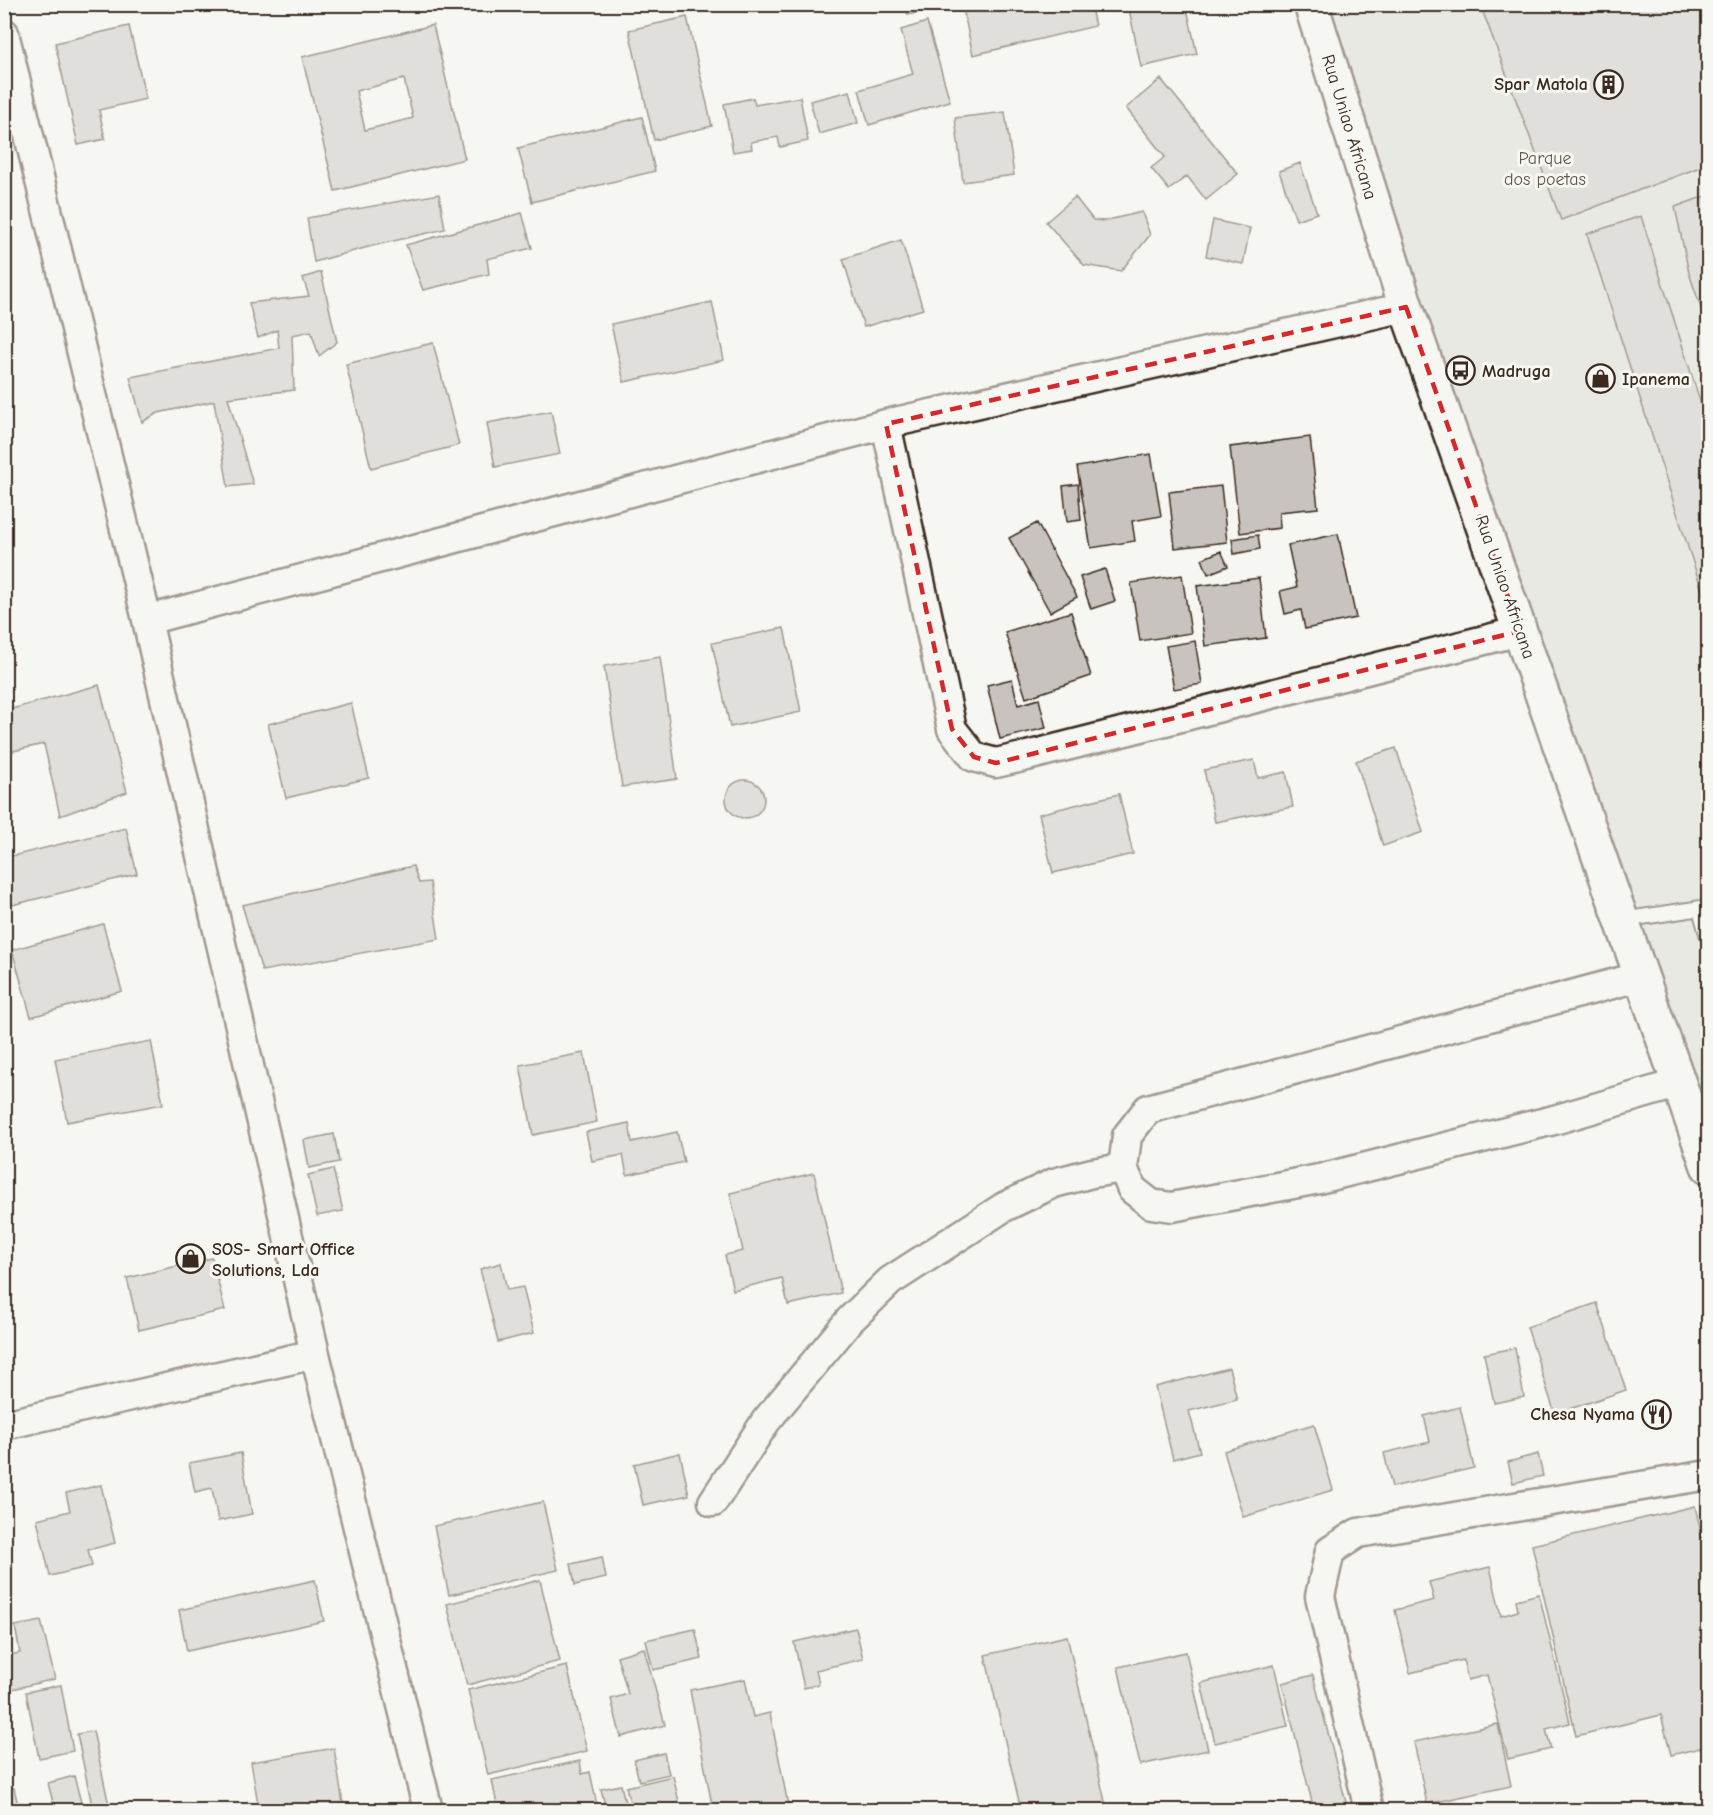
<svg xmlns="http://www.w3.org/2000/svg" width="1713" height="1815" font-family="'Comic Neue',sans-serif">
<rect width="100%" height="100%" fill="#f6f6f2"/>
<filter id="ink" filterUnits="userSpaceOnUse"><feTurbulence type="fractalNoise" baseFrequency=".0167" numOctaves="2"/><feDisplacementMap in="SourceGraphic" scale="12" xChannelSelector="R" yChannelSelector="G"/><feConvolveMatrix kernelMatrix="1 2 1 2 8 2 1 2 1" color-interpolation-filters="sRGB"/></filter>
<g filter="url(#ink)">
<!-- green -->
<path fill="#dad9d3" stroke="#8a8278" stroke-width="1.5" d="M 1313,5 L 1708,5 L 1708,1120 Z"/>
<!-- building -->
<path fill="#c8c3be" stroke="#3b2a1e" stroke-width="1.5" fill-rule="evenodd" d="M 906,4 L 925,4 L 926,11 L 908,15 Z
M 962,4 L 1090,4 L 1095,26 L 973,55 Z
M 1128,4 L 1186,4 L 1197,54 L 1141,67 Z
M 1480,4 L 1708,4 L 1708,164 L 1561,220 Z
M 687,17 L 712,126 L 654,140 L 629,30 Z
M 927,22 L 950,101 L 869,125 L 859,90 L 913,74 L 901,30 Z
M 433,25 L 465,159 L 335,191 L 302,57 ZM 404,79 L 413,118 L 365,130 L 356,91 Z
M 129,26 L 146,99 L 99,110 L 105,139 L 78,145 L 55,43 Z
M 1161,79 L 1238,174 L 1206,200 L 1187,176 L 1169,190 L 1151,168 L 1165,157 L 1126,108 Z
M 850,91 L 858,123 L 819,134 L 810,101 Z
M 800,97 L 808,141 L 780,147 L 778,137 L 751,142 L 752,149 L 733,152 L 724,104 L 753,98 L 755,105 Z
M 1005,112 L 1014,175 L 963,182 L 955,118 Z
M 642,117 L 655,171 L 532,202 L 518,148 Z
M 1300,163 L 1317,213 L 1296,220 L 1279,171 Z
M 439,194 L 445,229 L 372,246 L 314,262 L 307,218 Z
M 1708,195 L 1708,319 L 1705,320 L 1689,273 L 1675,207 Z
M 1075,197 L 1093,220 L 1104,221 L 1142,212 L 1150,235 L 1121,271 L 1084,265 L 1046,222 Z
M 522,213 L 532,248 L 487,259 L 489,274 L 423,290 L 406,245 Z
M 1641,216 L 1708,426 L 1708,609 L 1587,234 Z
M 1213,220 L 1250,228 L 1243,264 L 1206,256 Z
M 901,240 L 923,309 L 864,327 L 843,259 Z
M 321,272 L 337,342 L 319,356 L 311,331 L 292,335 L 294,390 L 228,398 L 253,484 L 228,487 L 214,401 L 158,413 L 142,422 L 130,377 L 279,348 L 277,330 L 258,338 L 249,303 L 309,296 L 303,278 Z
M 712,302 L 724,360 L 624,382 L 611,324 Z
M 433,343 L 459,445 L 371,468 L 346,364 Z
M 551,411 L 560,454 L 495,467 L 487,423 Z
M 1310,437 L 1318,508 L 1279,512 L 1280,528 L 1240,533 L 1230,447 Z
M 1151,454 L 1161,516 L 1132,521 L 1135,541 L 1091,548 L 1077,467 Z
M 1078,484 L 1081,520 L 1067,522 L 1063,486 Z
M 1221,486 L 1227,542 L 1175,548 L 1169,492 Z
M 1037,523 L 1077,597 L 1050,612 L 1009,538 Z
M 1338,534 L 1356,618 L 1305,629 L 1301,610 L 1285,614 L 1280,591 L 1297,587 L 1288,545 Z
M 1258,535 L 1260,549 L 1234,554 L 1232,539 Z
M 1221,551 L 1228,566 L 1208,574 L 1202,559 Z
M 1105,569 L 1115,601 L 1091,609 L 1080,577 Z
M 1182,575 L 1191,633 L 1140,641 L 1131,583 Z
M 1259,578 L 1266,638 L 1205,646 L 1197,586 Z
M 1071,612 L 1091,676 L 1026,698 L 1005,632 Z
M 784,628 L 801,712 L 730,727 L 712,643 Z
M 1195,641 L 1202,684 L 1174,689 L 1166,646 Z
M 660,657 L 677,779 L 622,787 L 604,666 Z
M 1012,679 L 1018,705 L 1039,699 L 1046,728 L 1000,739 L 987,685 Z
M 99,685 L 127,792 L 60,816 L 44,744 L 4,753 L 4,711 Z
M 351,703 L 369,778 L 286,798 L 268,724 Z
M 1396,748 L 1423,832 L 1383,846 L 1356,761 Z
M 1254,760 L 1258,778 L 1286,772 L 1293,807 L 1215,822 L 1204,770 Z
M726 799a19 19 0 1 1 38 0a19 19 0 1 1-38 0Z
M 1119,794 L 1133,854 L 1053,873 L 1039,814 Z
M 126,828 L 137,874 L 4,907 L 4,858 Z
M 413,866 L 419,883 L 430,882 L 439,939 L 262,971 L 242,905 Z
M 103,924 L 122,991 L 31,1017 L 12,950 Z
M 151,1041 L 163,1104 L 67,1122 L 55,1059 Z
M 584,1053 L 597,1122 L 533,1135 L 520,1065 Z
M 629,1123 L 632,1142 L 677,1132 L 684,1162 L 627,1175 L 623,1155 L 592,1161 L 586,1132 Z
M 334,1134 L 339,1162 L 309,1168 L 304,1140 Z
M 333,1169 L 343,1211 L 317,1216 L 308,1175 Z
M 814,1173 L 841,1293 L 788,1305 L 782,1278 L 733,1290 L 725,1255 L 743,1251 L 730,1193 Z
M 212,1258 L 225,1310 L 139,1330 L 127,1278 Z
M 501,1263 L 507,1290 L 523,1287 L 534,1333 L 498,1342 L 480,1269 Z
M 1597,1303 L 1626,1390 L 1555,1414 L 1527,1327 Z
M 4,1339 L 10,1363 L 4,1364 Z
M 1515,1348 L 1524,1397 L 1494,1403 L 1484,1354 Z
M 1229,1368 L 1237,1399 L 1189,1411 L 1200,1452 L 1173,1459 L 1155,1387 Z
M 1460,1407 L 1474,1468 L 1392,1487 L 1384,1453 L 1430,1442 L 1424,1416 Z
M 1314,1424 L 1333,1490 L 1243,1517 L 1224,1451 Z
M 241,1453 L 252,1514 L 218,1521 L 212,1488 L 195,1492 L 189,1463 Z
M 680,1453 L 689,1495 L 643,1505 L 634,1464 Z
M 1538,1454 L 1543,1476 L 1513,1483 L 1508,1462 Z
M 101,1485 L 115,1543 L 88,1550 L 92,1566 L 50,1576 L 37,1519 L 70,1511 L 66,1493 Z
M 543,1502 L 558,1570 L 449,1595 L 434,1526 Z
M 1695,1506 L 1708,1563 L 1708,1746 L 1671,1755 L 1661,1715 L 1576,1736 L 1532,1545 Z
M 602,1557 L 606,1578 L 575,1585 L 571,1564 Z
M 1490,1567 L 1501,1616 L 1518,1611 L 1516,1600 L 1539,1594 L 1570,1723 L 1546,1729 L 1551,1749 L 1508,1759 L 1487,1675 L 1468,1680 L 1463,1660 L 1410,1673 L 1395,1610 L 1434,1600 L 1429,1582 Z
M 315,1580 L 324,1621 L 187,1651 L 179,1610 Z
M 540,1580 L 560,1661 L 467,1685 L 447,1604 Z
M 41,1621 L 55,1679 L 4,1691 L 4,1656 L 20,1653 L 15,1626 Z
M 856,1628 L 863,1659 L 816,1670 L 819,1684 L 804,1688 L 794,1642 Z
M 695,1629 L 702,1659 L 653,1670 L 646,1640 Z
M 1067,1636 L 1107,1810 L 1021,1810 L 985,1655 Z
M 644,1648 L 665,1725 L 621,1737 L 611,1699 L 628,1694 L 617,1656 Z
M 1186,1652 L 1208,1750 L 1140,1765 L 1118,1667 Z
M 1274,1665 L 1288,1726 L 1215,1743 L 1201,1683 Z
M 567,1666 L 587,1751 L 488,1775 L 468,1690 Z
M 1313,1675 L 1348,1810 L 1314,1810 L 1282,1683 Z
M 745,1679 L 753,1717 L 770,1713 L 789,1810 L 713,1810 L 690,1690 Z
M 61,1685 L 73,1751 L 39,1758 L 26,1692 Z
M 1498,1724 L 1511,1786 L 1427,1804 L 1414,1742 Z
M 93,1731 L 110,1810 L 93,1810 L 77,1734 Z
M 334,1748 L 344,1810 L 259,1810 L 251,1762 Z
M 664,1753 L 669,1774 L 639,1781 L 634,1760 Z
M 580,1761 L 582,1774 L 590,1772 L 598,1810 L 498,1810 L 492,1780 Z
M 74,1776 L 83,1810 L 55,1810 L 48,1783 Z
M 673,1776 L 681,1810 L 632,1810 L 626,1787 Z
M 621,1785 L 627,1810 L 606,1810 L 601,1789 Z
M 14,1788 L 19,1810 L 4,1810 L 4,1790 Z
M 982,1802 L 984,1810 L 947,1810 Z"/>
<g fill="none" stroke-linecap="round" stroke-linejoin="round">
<defs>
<path id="lane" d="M 1700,909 L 1708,937
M 1622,920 L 1708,907"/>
<path id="street" d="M 4,33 L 147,620 L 315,1354 L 428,1810
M 886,424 L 952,729 L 974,757 L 996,763 L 1027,756 L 1520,631
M 147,620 L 886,424 L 1406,307
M 1642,976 L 1148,1109 L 1127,1136 L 1123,1168 L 1132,1189 L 1151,1204 L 1172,1207 L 1319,1179 L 1554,1120 L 1680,1083
M 4,1425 L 315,1354
M 713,1502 L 766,1421 L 850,1320 L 890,1281 L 1004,1207 L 1054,1183 L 1092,1173 L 1123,1168
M 1369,1810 L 1320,1596 L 1330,1551 L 1358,1533 L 1708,1475"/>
<path id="secondary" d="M 1311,4 L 1406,307 L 1708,1166"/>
</defs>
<!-- lane casing -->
<use href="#lane" stroke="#3b2a1e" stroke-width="18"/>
<!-- street casing -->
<use href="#street" stroke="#3b2a1e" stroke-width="33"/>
<!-- secondary casing -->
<use href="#secondary" stroke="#3b2a1e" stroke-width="38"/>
<!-- lane -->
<use href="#lane" stroke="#f6f6f2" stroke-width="14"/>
<!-- street -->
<use href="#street" stroke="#f6f6f2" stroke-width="28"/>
<!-- secondary -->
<use href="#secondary" stroke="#f6f6f2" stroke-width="33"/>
</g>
</g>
<!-- marked area -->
<path d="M0 0H1713V1815H0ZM 1406,307 L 1520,631 L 996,763 L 974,757 L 952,729 L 886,424 Z" fill="#f6f6f2" fill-opacity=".55" fill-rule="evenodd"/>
<path fill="none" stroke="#d62828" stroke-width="4.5" stroke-dasharray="12 8" stroke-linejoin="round" d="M 1406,307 L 1520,631 L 996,763 L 974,757 L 952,729 L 886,424 Z"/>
<!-- icons -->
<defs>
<symbol id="building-ring" viewBox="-11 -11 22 22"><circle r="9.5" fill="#f6f6f2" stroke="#3b2a1e" stroke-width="1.5"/><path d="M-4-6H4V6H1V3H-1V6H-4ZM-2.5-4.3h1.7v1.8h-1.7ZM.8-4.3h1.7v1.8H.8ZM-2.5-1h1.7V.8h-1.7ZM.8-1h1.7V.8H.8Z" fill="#3b2a1e"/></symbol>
<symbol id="bus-ring" viewBox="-11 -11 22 22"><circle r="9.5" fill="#f6f6f2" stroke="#3b2a1e" stroke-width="1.5"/><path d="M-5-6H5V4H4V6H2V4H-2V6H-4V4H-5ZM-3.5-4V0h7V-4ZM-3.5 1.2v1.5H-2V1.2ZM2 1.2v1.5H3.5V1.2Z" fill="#3b2a1e"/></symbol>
<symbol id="shop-ring" viewBox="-11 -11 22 22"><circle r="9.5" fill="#f6f6f2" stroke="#3b2a1e" stroke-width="1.5"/><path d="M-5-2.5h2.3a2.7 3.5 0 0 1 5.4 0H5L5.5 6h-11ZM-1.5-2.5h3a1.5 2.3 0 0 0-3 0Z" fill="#3b2a1e"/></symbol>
<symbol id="restaurant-ring" viewBox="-11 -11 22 22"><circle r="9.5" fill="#f6f6f2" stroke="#3b2a1e" stroke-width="1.5"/><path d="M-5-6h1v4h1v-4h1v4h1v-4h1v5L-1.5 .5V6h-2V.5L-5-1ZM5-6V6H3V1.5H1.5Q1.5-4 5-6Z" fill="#3b2a1e"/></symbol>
</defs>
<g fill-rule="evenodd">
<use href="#building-ring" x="1592" y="68" width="33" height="33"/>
<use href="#bus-ring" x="1444" y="354" width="33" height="33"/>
<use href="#shop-ring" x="1584" y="362" width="33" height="33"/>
<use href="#shop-ring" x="174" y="1242" width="33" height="33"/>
<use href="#restaurant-ring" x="1640" y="1398" width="33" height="33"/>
</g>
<g text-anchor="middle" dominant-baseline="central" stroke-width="6" stroke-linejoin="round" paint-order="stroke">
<!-- poi labels -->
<g font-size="18" font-weight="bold" fill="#3b2a1e" stroke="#f6f6f2" text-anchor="start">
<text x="1588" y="84" text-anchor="end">Spar Matola</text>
<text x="1482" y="371">Madruga</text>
<text x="1622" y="379">Ipanema</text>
<text x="212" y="1249">SOS- Smart Office<tspan x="212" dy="21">Solutions, Lda</tspan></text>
<text x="1635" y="1414" text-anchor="end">Chesa Nyama</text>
</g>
<!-- street labels -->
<g font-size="18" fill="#3b2a1e" stroke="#f6f6f2">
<text transform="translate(1349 127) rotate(73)">Rua Uniao Africana</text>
<text transform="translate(1505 587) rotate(71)">Rua Uniao Africana</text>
</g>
<!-- park labels -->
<g font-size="18" fill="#63564b" stroke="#f6f6f2">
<text x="1545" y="158">Parque<tspan x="1545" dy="21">dos poetas</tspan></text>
</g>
</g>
<!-- margin -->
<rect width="1713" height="1815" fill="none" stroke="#f6f6f2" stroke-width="24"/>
<rect x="12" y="12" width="1689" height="1791" fill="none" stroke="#3b2a1e" stroke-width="2" filter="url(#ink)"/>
</svg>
